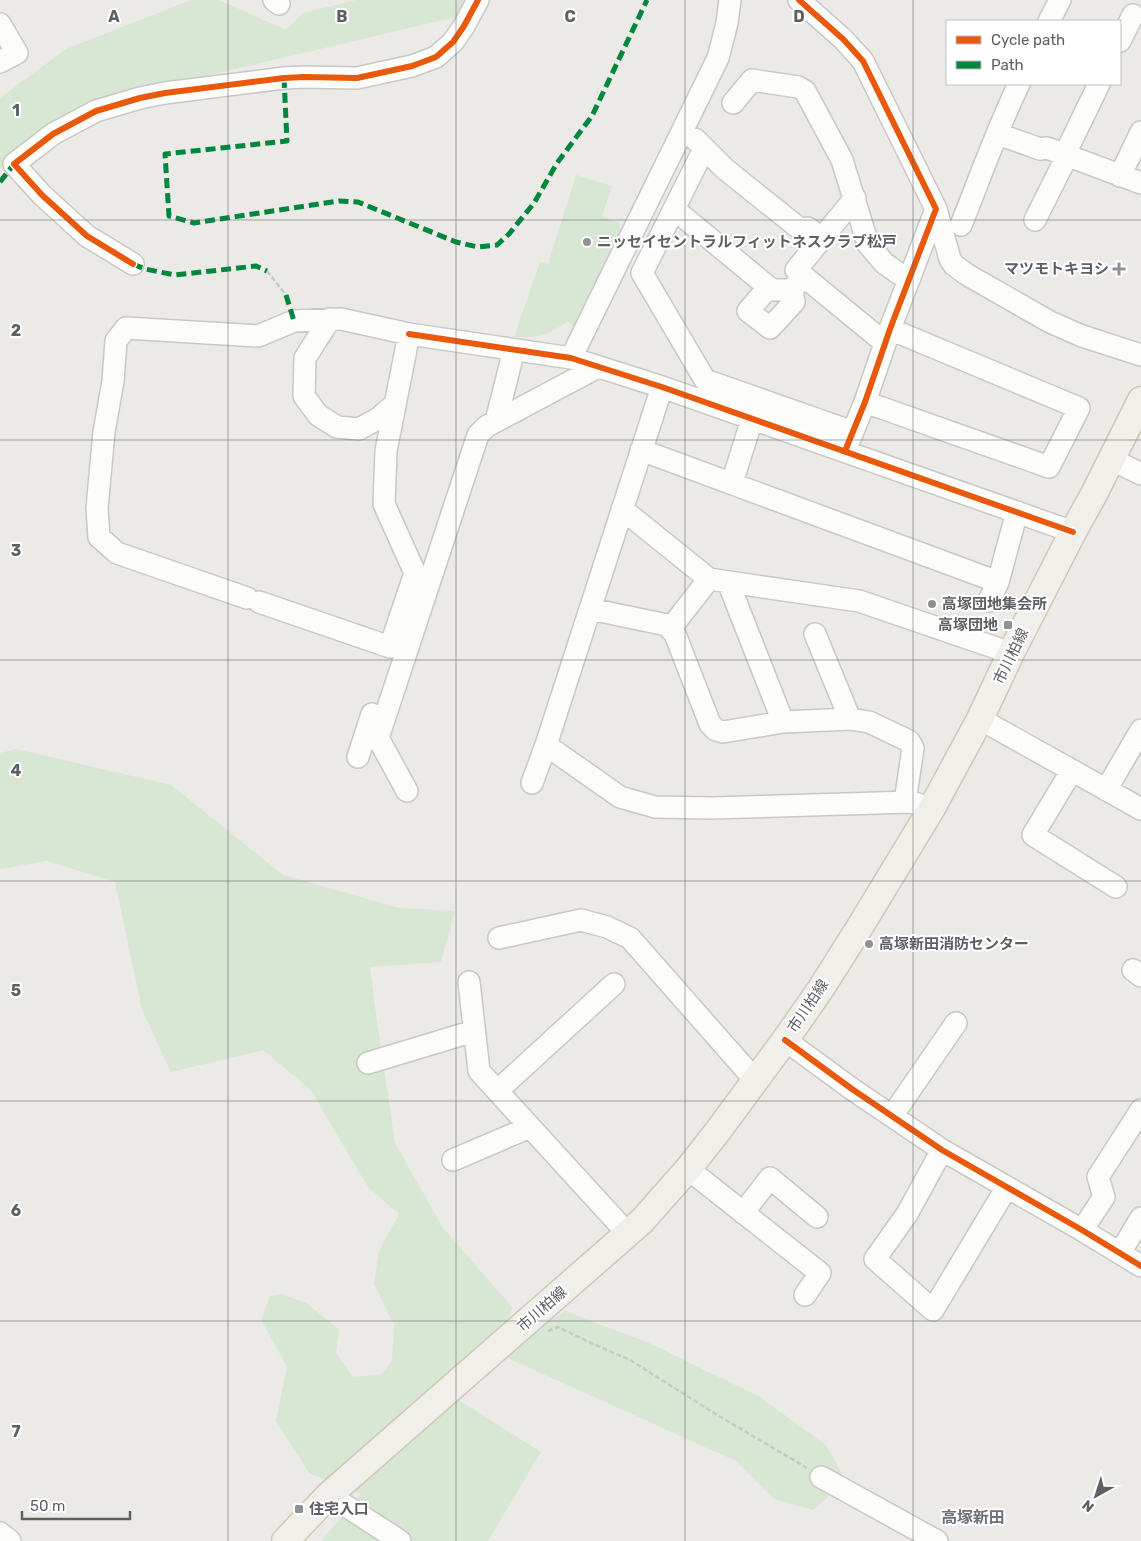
<svg xmlns="http://www.w3.org/2000/svg" width="1141" height="1541" font-family="Rubik,'Noto Sans JP',sans-serif">
<rect width="100%" height="100%" fill="#eceae7"/>
<!-- green -->
<path fill="#d8e6d4" d="M 191,0 L 219,0 L 286,30 L 303,13 L 356,0 L 467,0 L 456,17 L 196,78 L 14,154 L 0,169 L 0,98 L 66,49 Z
M 576,175 L 612,186 L 602,216 L 620,223 L 618,262 L 576,330 L 568,321 C 547,336 539,338 514,337 L 540,262 L 548,264 Z
M 16,749 L 171,785 L 283,875 L 399,908 L 455,911 L 441,962 L 370,967 L 375,1007 L 395,1143 L 443,1228 L 513,1308 L 460,1401 L 541,1452 L 488,1541 L 321,1541 L 361,1494 L 309,1473 L 276,1421 L 287,1367 L 261,1320 L 270,1296 L 282,1294 L 306,1303 L 339,1329 L 336,1353 L 353,1377 L 382,1374 L 392,1361 L 394,1325 L 374,1284 L 379,1251 L 399,1214 L 368,1187 L 310,1089 L 263,1050 L 171,1072 L 142,1010 L 115,882 L 47,861 L 0,869 L 0,753 Z
M 565,1311 L 647,1342 L 760,1397 L 827,1446 L 846,1482 L 813,1510 L 774,1499 L 736,1461 L 501,1355 Z"/>
<g fill="none" stroke-linecap="round" stroke-linejoin="round">
<defs>
<path id="minor" d="M 274,0 L 279,4
M 799,0 L 843,39 L 863,61 L 936,209 L 890,329 L 865,402 L 845,451
M 1049,21 L 1060,0
M 0,24 L 17,53 L 0,62
M 1120,41 L 1133,15
M 733,103 L 752,80 L 798,87 L 805,91 L 842,160 L 868,244 L 884,263 L 898,273 L 910,278
M 998,134 L 1040,149 L 1047,148 L 1141,183
M 695,139 L 725,169 L 805,233 L 808,228 L 822,239
M 704,149 L 642,273 L 705,380 L 853,432
M 1065,154 L 1099,84
M 1120,176 L 1141,132
M 855,198 L 796,270 L 885,343
M 674,209 L 772,290 L 792,290 L 803,276
M 936,209 L 950,259 L 954,265 L 966,274 L 1050,322 L 1082,336 L 1141,355
M 1035,220 L 1067,156
M 961,225 C 980,178 997,129 1019,84
M 133,264 L 87,236 L 42,195 L 14,164 L 53,134 L 96,111 L 140,98 L 165,93 L 284,78 L 304,77 L 357,78 L 412,66 L 436,57 L 453,42 L 464,26 L 478,0
M 769,287 L 748,311 L 770,328 L 794,302 L 792,290
M 330,319 L 305,358 L 304,396 L 318,415 L 337,427 L 359,429 L 379,418 L 395,404
M 571,358 L 718,58 L 727,23 L 730,0
M 662,387 L 546,745 L 620,797 L 655,807 L 712,808 L 910,802 L 932,808
M 865,402 L 1049,467 L 1079,408 L 890,329
M 496,421 L 514,350
M 641,450 L 998,582
M 1111,459 L 1141,474
M 732,483 L 752,419
M 622,509 L 709,579 L 859,601 L 1011,653
M 728,582 L 783,722
M 247,598 L 117,553 L 99,537 L 97,508 L 104,432 L 113,381 L 116,341 L 126,328 L 258,336 L 294,321 L 341,319 L 409,334 L 571,358 L 662,387 L 1073,532
M 989,601 L 998,582 L 1017,512
M 259,602 L 390,647 L 415,573 L 384,504 L 386,451 L 409,334
M 590,609 L 667,625 L 675,634 L 710,724 L 716,730 L 723,732 L 783,722 L 850,719 L 869,722 L 909,741 L 913,748 L 905,802
M 670,629 L 709,579
M 815,634 L 850,719
M 980,719 L 1141,809
M 358,757 L 372,714
M 1072,770 L 1033,835 L 1116,887
M 532,783 L 546,745
M 1106,790 L 1141,730
M 407,791 L 378,738 L 478,435 L 487,426 L 598,367
M 499,938 L 581,920 L 607,927 L 630,938 L 755,1080
M 1133,970 L 1141,976
M 469,982 L 479,1071 L 628,1234
M 785,1040 L 852,1089 L 942,1150 L 1082,1230 L 1141,1266
M 368,1063 L 474,1031
M 497,1091 L 614,984
M 892,1116 L 956,1023
M 942,1150 L 907,1214 L 875,1259 L 933,1310 L 1007,1187
M 453,1160 L 530,1127
M 688,1169 L 820,1273 L 805,1295
M 743,1213 L 770,1178 L 817,1217
M 1082,1230 L 1104,1197 L 1098,1177 L 1141,1110
M 1120,1253 L 1141,1218
M 821,1477 L 937,1541
M 329,1495 L 400,1541
M 0,1533 L 10,1541"/>
<path id="major" d="M 285,1541 L 329,1495 L 642,1221 L 688,1169 L 718,1131 L 785,1040 L 820,990 L 858,930 L 932,808 L 980,719 L 1011,653 L 1073,532 L 1094,494 L 1141,400"/>
</defs>
<!-- minor casing -->
<use href="#minor" stroke="#c8c8c7" stroke-width="24"/>
<!-- major casing -->
<use href="#major" stroke="#d1c7b8" stroke-width="29"/>
<!-- path -->
<path stroke="#c6cac8" stroke-width="2.5" stroke-dasharray="5 2.5" stroke-linecap="butt" d="M 267,271 L 286,295
M 548,1331 L 558,1327 L 591,1343 L 630,1360 L 719,1416 L 807,1468"/>
<!-- minor -->
<use href="#minor" stroke="#fcfcfb" stroke-width="21"/>
<!-- major -->
<use href="#major" stroke="#f1efe9" stroke-width="26"/>
<!-- quiet -->
<path stroke="#00873e" stroke-width="5" stroke-dasharray="10 5" stroke-linecap="butt" d="M 284,78 L 287,141 L 165,154 L 169,216 L 194,223 L 339,201 L 358,202 L 456,242 L 478,247 L 497,245 L 509,234 L 534,203 L 557,163 L 592,116 L 647,0
M 0,182 L 14,164
M 133,264 L 145,269 L 175,275 L 256,266 L 267,271
M 286,295 L 294,321"/>
<defs>
<path id="cycleway" d="M 799,0 L 843,39 L 863,61 L 936,209 L 890,329 L 865,402 L 845,451
M 133,264 L 87,236 L 42,195 L 14,164 L 53,134 L 96,111 L 140,98 L 165,93 L 284,78 L 304,77 L 357,78 L 412,66 L 436,57 L 453,42 L 464,26 L 478,0
M 409,334 L 571,358 L 662,387 L 1073,532
M 785,1040 L 852,1089 L 942,1150 L 1082,1230 L 1141,1266"/>
</defs>
<!-- cycleway casing -->
<use href="#cycleway" stroke="#fff" stroke-width="9"/>
<!-- cycleway -->
<use href="#cycleway" stroke="#e8590c" stroke-width="6"/>
</g>
<!-- grid -->
<path fill="none" stroke="#5d6164" stroke-width="1" stroke-opacity="0.55" d="M 228,0 L 228,1541M 456,0 L 456,1541M 685,0 L 685,1541M 913,0 L 913,1541M 0,220 L 1141,220M 0,440 L 1141,440M 0,660 L 1141,660M 0,881 L 1141,881M 0,1101 L 1141,1101M 0,1321 L 1141,1321"/>
<!-- markers -->
<g fill="#8f9192" stroke="#fff" stroke-width="2">
<circle cx="587" cy="242" r="5"/>
<path d="M1116.5 261.5h5v5h5v5h-5v5h-5v-5h-5v-5h5z"/>
<circle cx="932" cy="604" r="5"/>
<rect x="1003" y="620" width="10" height="10" rx="2.5"/>
<circle cx="869" cy="944" r="5"/>
<rect x="294" y="1504" width="10" height="10" rx="2.5"/>
</g>
<g text-anchor="middle" dominant-baseline="central" stroke-width="4" stroke-linejoin="round" paint-order="stroke">
<!-- poi labels -->
<g font-size="15" font-weight="bold" fill="#5d6164" stroke="#fff" text-anchor="start">
<text x="597" y="242">ニッセイセントラルフィットネスクラブ松戸</text>
<text x="1109" y="269" text-anchor="end">マツモトキヨシ</text>
<text x="942" y="604">高塚団地集会所</text>
<text x="998" y="625" text-anchor="end">高塚団地</text>
<text x="879" y="944">高塚新田消防センター</text>
<text x="309" y="1509">住宅入口</text>
</g>
<!-- street labels -->
<g font-size="15" fill="#5d6164" stroke="#fff">
<text transform="translate(1011 656) rotate(-64)">市川柏線</text>
<text transform="translate(808 1006) rotate(-56)">市川柏線</text>
<text transform="translate(542 1309) rotate(-41)">市川柏線</text>
</g>
<!-- neighbourhood labels -->
<g font-size="16" font-weight="bold" fill="#6e7376" stroke="#fff">
<text x="973" y="1517">高塚新田</text>
</g>
</g>
<g font-size="16" text-anchor="middle" font-weight="bold" fill="#5d6164" stroke="#fff" stroke-width="4" stroke-linejoin="round" paint-order="stroke">
<text x="114" y="22">A</text>
<text x="342" y="22">B</text>
<text x="570" y="22">C</text>
<text x="799" y="22">D</text>
<text x="16" y="116">1</text>
<text x="16" y="336">2</text>
<text x="16" y="556">3</text>
<text x="16" y="776">4</text>
<text x="16" y="996">5</text>
<text x="16" y="1216">6</text>
<text x="16" y="1437">7</text>
</g>
<!-- legend -->
<rect x="946" y="20" width="175" height="65" fill="#ffffff" stroke="#bec0c1"/>
<rect x="956" y="36" width="25" height="8" fill="#e8590c" stroke="#bec0c1"/>
<text x="991" y="45" font-size="15" fill="#5d6164">Cycle path</text>
<rect x="956" y="61" width="25" height="8" fill="#00873e" stroke="#bec0c1"/>
<text x="991" y="70" font-size="15" fill="#5d6164">Path</text>
<!-- north arrow -->
<g transform="translate(1096 1496) rotate(219)" stroke="#ffffff" stroke-width="4" paint-order="stroke">
<path d="M0-4L9 19L0 12L-9 19Z" fill="#5d6164"/>
<text y="-8" font-size="14" font-weight="bold" text-anchor="middle" fill="#5d6164">N</text>
</g>
<!-- scale -->
<path d="M22 1511v8h108v-8" fill="none" stroke="#5d6164" stroke-width="2.5"/>
<text x="30" y="1511" font-size="15" fill="#5d6164" stroke="#ffffff" stroke-width="4" paint-order="stroke">50 m</text>
</svg>
